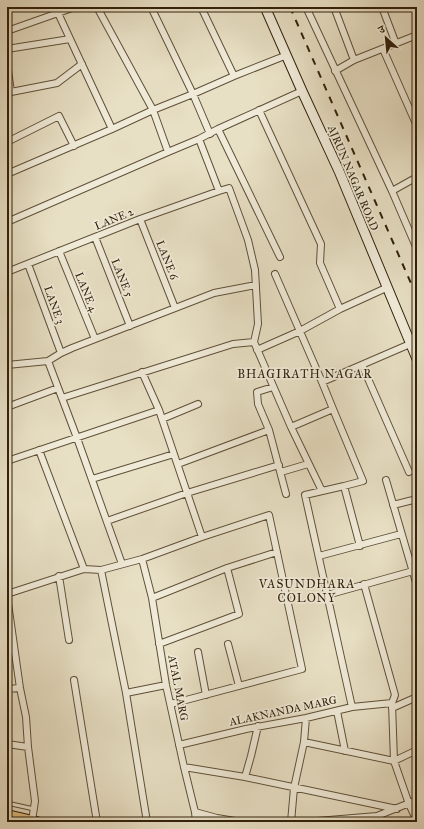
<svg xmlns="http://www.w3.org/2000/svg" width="424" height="829" font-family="'IM FELL Great Primer','Noto Serif Devanagari',serif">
<rect width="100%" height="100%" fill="#e8e0c5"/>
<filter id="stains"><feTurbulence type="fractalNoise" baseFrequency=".005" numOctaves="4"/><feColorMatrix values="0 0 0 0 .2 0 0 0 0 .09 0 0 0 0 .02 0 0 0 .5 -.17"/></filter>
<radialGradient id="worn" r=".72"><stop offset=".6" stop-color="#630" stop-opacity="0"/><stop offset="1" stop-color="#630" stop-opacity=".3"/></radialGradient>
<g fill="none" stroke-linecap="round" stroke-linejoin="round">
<defs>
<path id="lane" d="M 7,803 L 34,809"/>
<path id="street" d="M 97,7 L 153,110 L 168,152
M 151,7 L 193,94 L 210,134
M 201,7 L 234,76
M 306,7 L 392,191 L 417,249
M 334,7 L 354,60
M 382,7 L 396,44
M 58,13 L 112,129
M 7,31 L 75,7
M 7,49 L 70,39
M 383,49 L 417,126
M 7,63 L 11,92 L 57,83 L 82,64
M 335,71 L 354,60 L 417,35
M 259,110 L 321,244 L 320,263 L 340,309
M 218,129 L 280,257
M 199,139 L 219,191
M 7,142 L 59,116 L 74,146
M 7,174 L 112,129 L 153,110 L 193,94 L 234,76 L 287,55
M 392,191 L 417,177
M 140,219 L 175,308
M 7,222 L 168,152 L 199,139 L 218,129 L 302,91
M 95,237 L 130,326
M 59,251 L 95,339
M 28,264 L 61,353
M 7,272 L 140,219 L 219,191 L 229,188 L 248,240 L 255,270 L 258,324 L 254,342 L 291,427 L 322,491
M 275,274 L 322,382 L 333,409 L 363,481 L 344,486 L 305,495 L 352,707
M 257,350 L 300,331 L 340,309 L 386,288
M 48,361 L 77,438 L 122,564
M 7,365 L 48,361 L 61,353 L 72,348 L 214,293 L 256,285
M 362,365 L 409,472
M 142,372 L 159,410 L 202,537
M 322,382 L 410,344
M 273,387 L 257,392 L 258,404 L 269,430 L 286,494
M 62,398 L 233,344 L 254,342
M 7,407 L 58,388
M 162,419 L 198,404
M 291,427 L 333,409
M 39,450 L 84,569
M 7,461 L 159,410
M 178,464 L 269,430
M 281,472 L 308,464
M 92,479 L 174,454
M 386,480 L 417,586
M 344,486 L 360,546
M 393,505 L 417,499
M 107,521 L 187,493 L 279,465
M 319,556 L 401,534
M 142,559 L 152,598 L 166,685 L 184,767 L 195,812 L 196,822
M 101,570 L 126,693 L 147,822
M 59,576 L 69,640
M 364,584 L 395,695 L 392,703 L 394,761 L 409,804 L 417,821
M 7,594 L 84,569 L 101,570 L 142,559 L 202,537 L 269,515 L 302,669 L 171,704
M 327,595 L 413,571
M 7,596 L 20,688 L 26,717 L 28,747 L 35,801 L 32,821
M 152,598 L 227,568 L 277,552
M 159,644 L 239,614 L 227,568
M 228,644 L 239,686
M 198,652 L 206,695
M 74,680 L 97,822
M 7,689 L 20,688
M 126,693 L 166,685
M 392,708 L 417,697
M 337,711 L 345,751
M 304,742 L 394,761 L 417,750
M 7,744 L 28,747
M 179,745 L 246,729 L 306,718 L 352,707 L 392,703
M 184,767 L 245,777 L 397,809
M 245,777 L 251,756 L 258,726
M 195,812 L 217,818 L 241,822
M 291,822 L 294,788 L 304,742 L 306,718
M 305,822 L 377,816 L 417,800"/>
<path id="secondary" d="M 265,7 L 302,91 L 339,171 L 417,359"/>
<path id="primary" d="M 7,815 L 37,822"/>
</defs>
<!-- lane casing -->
<use href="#lane" stroke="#5f5039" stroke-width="5"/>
<!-- street casing -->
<use href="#street" stroke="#5f5039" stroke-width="8"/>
<!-- secondary casing -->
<use href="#secondary" stroke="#31200a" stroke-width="11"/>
<!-- primary casing -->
<use href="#primary" stroke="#31200a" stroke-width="12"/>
<!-- lane -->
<use href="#lane" stroke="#f0ebd9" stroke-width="3"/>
<!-- street -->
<use href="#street" stroke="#f0ebd9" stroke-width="6"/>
<!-- secondary -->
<use href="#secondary" stroke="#f0ebd9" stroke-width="9"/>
<!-- primary -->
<use href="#primary" stroke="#e4c082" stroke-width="10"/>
<!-- rail -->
<path stroke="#31200a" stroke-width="2" stroke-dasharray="7 7" stroke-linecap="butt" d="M 290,7 L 417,297"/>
</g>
<g text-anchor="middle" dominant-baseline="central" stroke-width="3.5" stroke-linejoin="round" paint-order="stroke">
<!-- street labels -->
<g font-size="11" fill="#31200a" stroke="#f0ebd9">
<text transform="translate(353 178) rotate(67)">AJRUN NAGAR ROAD</text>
<text transform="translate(114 219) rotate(-22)">LANE 2</text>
<text transform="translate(167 260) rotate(68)">LANE 6</text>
<text transform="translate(122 278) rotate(68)">LANE 5</text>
<text transform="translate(86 292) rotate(68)">LANE 4</text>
<text transform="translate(54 305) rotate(70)">LANE 3</text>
<text transform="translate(178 688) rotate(79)">ATAL MARG</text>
<text transform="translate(283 711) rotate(-12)">ALAKNANDA MARG</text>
</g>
<!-- neighbourhood labels -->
<g font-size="12" letter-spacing="1" fill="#31200a" stroke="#f0ebd9">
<text x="305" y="374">BHAGIRATH NAGAR</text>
<text x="307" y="584">VASUNDHARA<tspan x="307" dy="14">COLONY</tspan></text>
</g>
</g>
<!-- margin -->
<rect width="424" height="829" fill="none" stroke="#e8e0c5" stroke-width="24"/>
<rect x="8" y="8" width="408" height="813" fill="none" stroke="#31200a" stroke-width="2"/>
<rect x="12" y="12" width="400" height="805" fill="none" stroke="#31200a"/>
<!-- north arrow -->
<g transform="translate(386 38) rotate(333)" stroke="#f0ebd9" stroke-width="3" paint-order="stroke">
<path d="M0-3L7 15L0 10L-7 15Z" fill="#31200a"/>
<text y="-6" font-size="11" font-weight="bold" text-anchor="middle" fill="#31200a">उ</text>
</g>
<rect width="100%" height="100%" filter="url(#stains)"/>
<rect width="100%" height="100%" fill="url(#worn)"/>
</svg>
